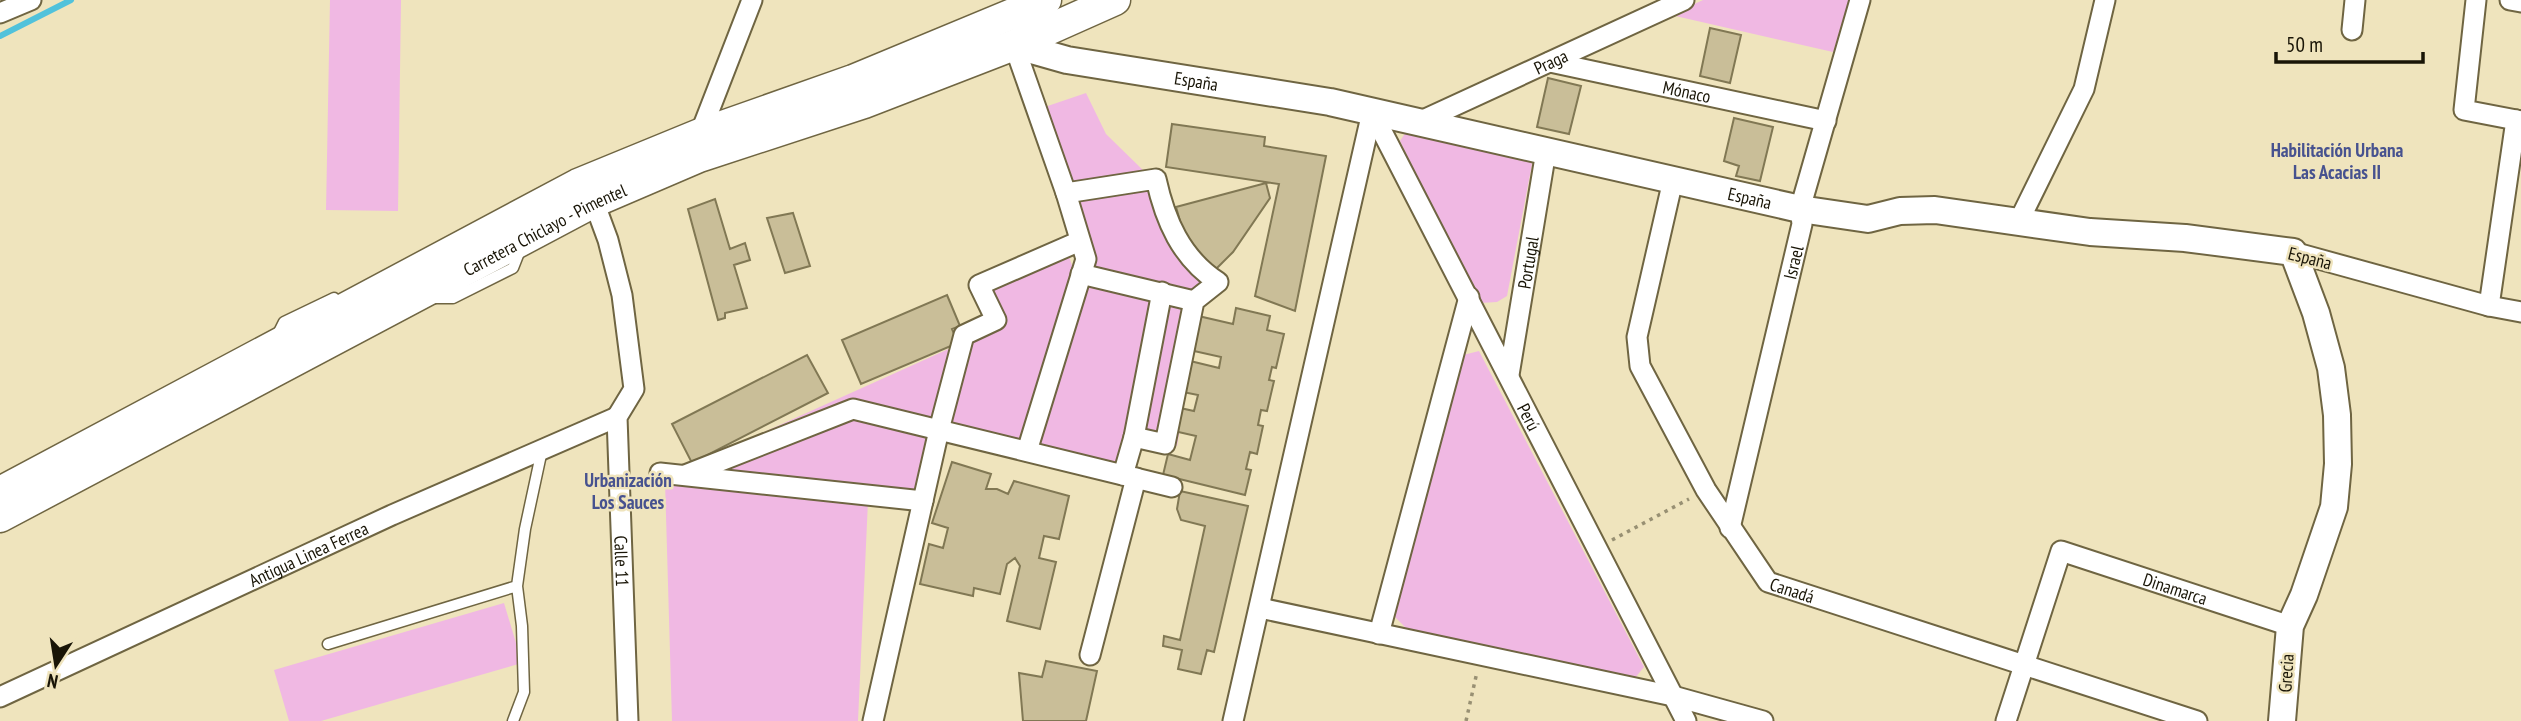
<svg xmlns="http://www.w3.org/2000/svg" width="2521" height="721" font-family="'PT Sans Narrow',sans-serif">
<rect width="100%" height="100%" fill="#efe4bd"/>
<!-- green -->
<path fill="#f0b8e3" d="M 330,0 L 401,0 L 398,211 L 326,210 Z
M 1703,0 L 1850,0 L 1833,52 L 1671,15 Z
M 1086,93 L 1106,134 L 1149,176 L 1209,284 L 1205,297 L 1080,271 L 1030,112 Z
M 1406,132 L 1526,156 L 1532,164 L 1507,296 L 1497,302 L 1480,303 L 1400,141 Z
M 1067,251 L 1076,277 L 1202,306 L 1177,446 L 1125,435 L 1117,467 L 936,421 L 918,495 L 711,473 L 700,461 L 1004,324 L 988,288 Z
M 1479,351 L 1644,667 L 1635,678 L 1406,628 L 1395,617 L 1459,356 Z
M 665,481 L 868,501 L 858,721 L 672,721 Z
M 504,603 L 522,663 L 321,721 L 289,721 L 274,670 Z"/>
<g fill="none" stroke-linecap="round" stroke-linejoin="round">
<!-- stream -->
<path stroke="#51c2db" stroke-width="6" d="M 0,36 L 71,0"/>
</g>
<!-- building -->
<path fill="#c9be98" stroke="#817854" stroke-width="2" d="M 1710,28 L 1741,35 L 1730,83 L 1700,76 Z
M 1548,78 L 1581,86 L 1569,134 L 1537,127 Z
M 1734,118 L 1773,127 L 1760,181 L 1736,176 L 1739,166 L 1724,161 Z
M 1172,124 L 1265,137 L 1264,146 L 1326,156 L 1295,311 L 1255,296 L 1279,184 L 1166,167 Z
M 1266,183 L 1270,198 L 1233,252 L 1213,272 L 1186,242 L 1176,207 Z
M 715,199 L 730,249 L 745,243 L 750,260 L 734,265 L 747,308 L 725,313 L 725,318 L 718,320 L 688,209 Z
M 793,213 L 810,266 L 785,273 L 767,218 Z
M 947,295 L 960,326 L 952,329 L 958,343 L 861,384 L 842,340 Z
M 1236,308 L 1270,316 L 1267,330 L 1284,334 L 1276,368 L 1272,367 L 1269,380 L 1274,381 L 1267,411 L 1261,410 L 1258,425 L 1263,426 L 1257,454 L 1250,452 L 1246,469 L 1251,470 L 1245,495 L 1163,475 L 1168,454 L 1190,460 L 1196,436 L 1174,431 L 1180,408 L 1194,411 L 1198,395 L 1178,391 L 1186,360 L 1219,368 L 1221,357 L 1185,349 L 1194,315 L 1233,324 Z
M 807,355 L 828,393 L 692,463 L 672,424 Z
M 952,462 L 991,474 L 986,489 L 997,489 L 1008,494 L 1014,481 L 1069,496 L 1059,539 L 1044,536 L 1039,558 L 1056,562 L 1040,629 L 1007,621 L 1020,566 L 1015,558 L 1007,564 L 1000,594 L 974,588 L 973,596 L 920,584 L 929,544 L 943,548 L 948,528 L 932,523 Z
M 1180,491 L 1248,506 L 1214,652 L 1207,650 L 1201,674 L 1178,669 L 1182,650 L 1163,646 L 1164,636 L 1180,640 L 1205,526 L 1181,520 L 1177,509 Z
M 1046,661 L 1097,671 L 1086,721 L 1023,721 L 1019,673 L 1042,677 Z"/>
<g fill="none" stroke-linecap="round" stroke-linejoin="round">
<defs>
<path id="lane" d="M 432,298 L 453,298 L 513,268 L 520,250
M 278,334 L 284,322 L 334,298
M 328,644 L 517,586
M 513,721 L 524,692 L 522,626 L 517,586 L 525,529 L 542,450"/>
<g id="street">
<path d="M 2476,0 L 2464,110 L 2521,121"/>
<path d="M 2510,0 L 2521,2"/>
<path d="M 0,13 L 31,0"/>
<path d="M 2352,30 L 2355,0"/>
<path d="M 1014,45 L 1066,193 L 1086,259 L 1027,451"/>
<path id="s1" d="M 1550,62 L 1826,121"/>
<path id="s2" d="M 1372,112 L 1686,721"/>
<path id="s3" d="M 1419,122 L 1684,0"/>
<path d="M 700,134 L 752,0"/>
<path id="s4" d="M 1673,180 L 1637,337 L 1640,366 L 1706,490 L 1768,582 L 2197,721"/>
<path d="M 1066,193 L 1156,179 C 1165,220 1181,258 1218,282 L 1194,301 L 1165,444 L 1134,437 L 1123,475"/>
<path id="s5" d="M 594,202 L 608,240 L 622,295 L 634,389 L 617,417 L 628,721"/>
<path d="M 2019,221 L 2084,89 L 2105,0"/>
<path d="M 2293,252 L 2489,306 L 2521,312"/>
<path d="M 1081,274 L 1194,301"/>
<path d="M 2489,306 L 2516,120"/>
<path id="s6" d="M 1509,375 L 1546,151"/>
<path d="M 1134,437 L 1162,292"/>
<path d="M 660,473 L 923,501"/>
<path d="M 685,475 L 853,409 L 1172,487"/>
<path id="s7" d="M 1730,528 L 1802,224 L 1800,209 L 1860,0"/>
<path d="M 1260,608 L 1673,696 L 1763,721"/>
<path d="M 1379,634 L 1469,297"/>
<path d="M 1090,655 L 1136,478"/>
<path id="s8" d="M 0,697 L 392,515 L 617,417"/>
<path d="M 873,721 L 939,430 L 964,335 L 996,320 L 979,285 L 1080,241"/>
<path d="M 1233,721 L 1372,112"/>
<path id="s9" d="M 2006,721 L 2061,551 L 2290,626"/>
</g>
<g id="secondary">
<path id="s10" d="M 1014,45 L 1067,60 L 1330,102 L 1800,209 L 1868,219 L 1900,211 L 1935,210 L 2090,232 L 2185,238 L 2293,252 L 2316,313 L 2331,368 L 2337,415 L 2338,464 L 2334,507 L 2304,595 L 2290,626 L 2282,721"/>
</g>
<g id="primary">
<path d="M 0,492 L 578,184 L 700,134 L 853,80 L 1046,0"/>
<path id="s11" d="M 0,517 L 594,202 L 699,157 L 864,103 L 1014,45 L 1115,0"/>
</g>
</defs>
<!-- lane casing -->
<use href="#lane" stroke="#6f6542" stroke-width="13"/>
<!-- street casing -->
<use href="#street" stroke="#6f6542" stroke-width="23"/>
<!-- secondary casing -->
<use href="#secondary" stroke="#6f6542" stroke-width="30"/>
<!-- primary casing -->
<use href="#primary" stroke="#6f6542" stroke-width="33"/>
<!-- path -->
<path stroke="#989073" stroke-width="3.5" stroke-dasharray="3.5 5" stroke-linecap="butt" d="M 1612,540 L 1689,499
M 1466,721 L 1477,672"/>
<!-- lane -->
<use href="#lane" stroke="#fff" stroke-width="10"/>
<!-- street -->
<use href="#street" stroke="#fff" stroke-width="19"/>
<!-- secondary -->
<use href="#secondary" stroke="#fff" stroke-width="26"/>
<!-- primary -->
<use href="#primary" stroke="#fff" stroke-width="30"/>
</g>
<g text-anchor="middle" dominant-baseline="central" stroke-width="5" stroke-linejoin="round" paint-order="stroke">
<!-- street labels -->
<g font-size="18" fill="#191507" stroke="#efe4bd">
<text stroke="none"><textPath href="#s3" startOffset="145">Praga</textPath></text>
<text stroke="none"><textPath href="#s10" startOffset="186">España</textPath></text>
<text stroke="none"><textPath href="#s1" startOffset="140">Mónaco</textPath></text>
<text stroke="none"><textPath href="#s10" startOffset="752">España</textPath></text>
<text stroke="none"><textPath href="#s11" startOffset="616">Carretera Chiclayo - Pimentel</textPath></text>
<text transform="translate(2310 258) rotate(14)">España</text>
<text stroke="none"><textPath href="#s6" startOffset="114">Portugal</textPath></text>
<text stroke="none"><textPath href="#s7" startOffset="273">Israel</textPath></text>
<text stroke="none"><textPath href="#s2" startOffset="343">Perú</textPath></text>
<text stroke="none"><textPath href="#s8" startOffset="340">Antigua Linea Ferrea</textPath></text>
<text stroke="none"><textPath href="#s5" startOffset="369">Calle 11</textPath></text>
<text stroke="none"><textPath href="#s4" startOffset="467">Canadá</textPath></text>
<text stroke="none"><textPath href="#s9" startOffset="299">Dinamarca</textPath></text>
<text transform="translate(2286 673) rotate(-86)">Grecia</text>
</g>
<!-- neighbourhood labels -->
<g font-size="19" font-weight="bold" fill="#47528f" stroke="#efe4bd">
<text x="2337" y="150">Habilitación Urbana<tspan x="2337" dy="22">Las Acacias II</tspan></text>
<text x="628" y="480">Urbanización<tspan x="628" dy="22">Los Sauces</tspan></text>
</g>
</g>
<!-- north arrow -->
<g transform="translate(56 665) rotate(192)" stroke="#efe4bd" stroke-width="5" paint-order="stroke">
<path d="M0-5L12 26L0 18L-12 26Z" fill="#191507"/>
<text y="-10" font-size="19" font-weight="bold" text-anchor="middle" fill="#191507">N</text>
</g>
<!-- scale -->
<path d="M2276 52v10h147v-10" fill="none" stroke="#191507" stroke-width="3.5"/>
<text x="2286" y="52" font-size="21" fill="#191507" stroke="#efe4bd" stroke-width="5" paint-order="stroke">50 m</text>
</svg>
